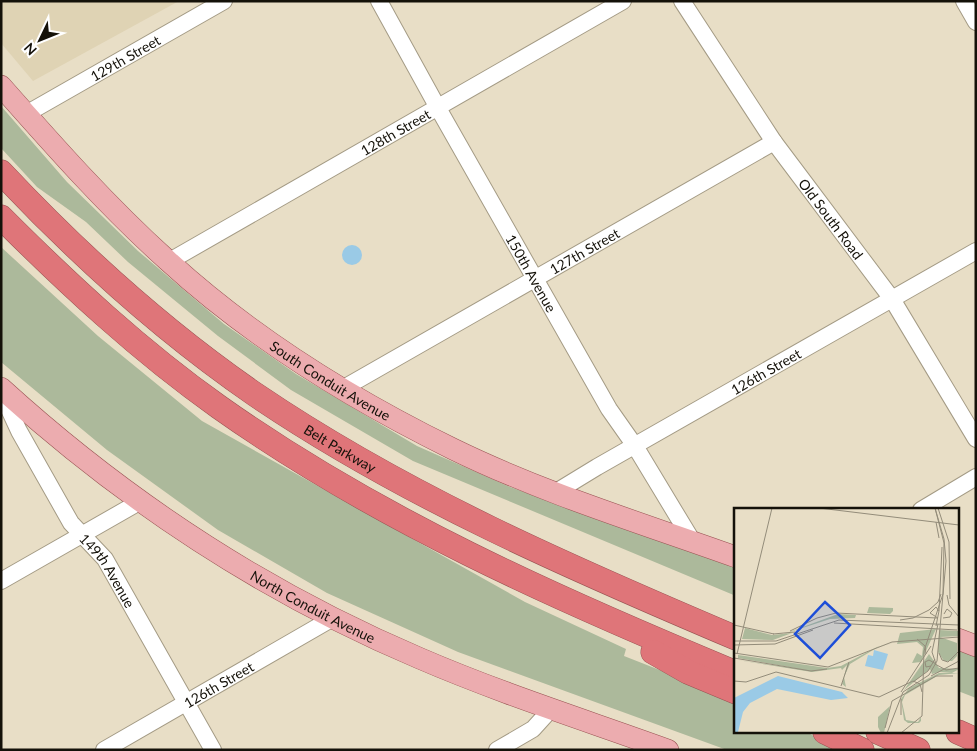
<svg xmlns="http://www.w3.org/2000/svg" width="977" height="751" font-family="Lato,sans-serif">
<rect width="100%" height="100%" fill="#e8dec6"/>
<!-- built -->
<path fill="#dfd3b4" d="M 1,1 L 179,1 L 33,81 L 1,43 Z"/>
<!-- green -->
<path fill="#acb99b" d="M 1,106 L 67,182 L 138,251 L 224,324 L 296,374 L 417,446 L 510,487 L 736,568 L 736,596 L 413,461 L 291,390 L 218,336 L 128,262 L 86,222 L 37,187 L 1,148 Z
M 1,247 L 98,336 L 202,421 L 525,602 L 626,649 L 624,656 L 736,700 L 736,732 L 806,732 L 842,750 L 727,750 L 458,652 L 327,593 L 218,530 L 107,450 L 1,362 Z
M 958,648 L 976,654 L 976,698 L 958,691 Z"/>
<!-- water -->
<path fill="#9acae6" d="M342 255a10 10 0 1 1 20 0a10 10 0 1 1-20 0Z"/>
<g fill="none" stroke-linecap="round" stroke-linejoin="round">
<defs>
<g id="minor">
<path id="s1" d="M 379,1 L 438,108 L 609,409 L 635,446 L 693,542"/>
<path id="s2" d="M 682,1 L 774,142 L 892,299 L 976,439"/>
<path d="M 964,1 L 976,22"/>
<path id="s3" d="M 26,114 L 224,1"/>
<path id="s4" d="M 168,262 L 623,1"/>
<path id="s5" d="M 342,389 L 774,142"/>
<path id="s6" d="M 1,392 L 19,431 L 71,523 L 105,559 L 213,750"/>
<path id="s7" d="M 556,492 L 597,467 L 976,251"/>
<path d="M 921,510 L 976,477"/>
<path d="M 1,581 L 141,501"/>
<path id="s8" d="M 104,750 L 333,618"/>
<path d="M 497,750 L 533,729 L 552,708"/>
</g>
<g id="major">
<path id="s9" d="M 1,86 C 54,146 107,206 167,260 C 251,337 351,399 453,449 C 543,493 641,523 736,557"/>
<path id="s10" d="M 1,388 C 124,500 266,593 419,658 C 500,693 585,720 668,750"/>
<path d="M 958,639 L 976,646"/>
</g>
<g id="highway">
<path id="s11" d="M 1,172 C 79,255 163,331 256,395 C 405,496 571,568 736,638"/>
<path d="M 1,217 C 69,285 140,351 219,407 C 377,519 557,599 736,673"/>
<path d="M 653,652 L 688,672 L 736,692"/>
<path d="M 825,732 L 862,750"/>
<path d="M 878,732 L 918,750"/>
<path d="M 958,732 L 976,740"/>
</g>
</defs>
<!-- minor casing -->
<use href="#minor" stroke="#a49b85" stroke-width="18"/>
<!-- major casing -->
<use href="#major" stroke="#985252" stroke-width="22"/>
<!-- highway casing -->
<use href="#highway" stroke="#985252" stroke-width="25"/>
<!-- minor -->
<use href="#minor" stroke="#fff" stroke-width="16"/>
<!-- major -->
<use href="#major" stroke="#ecacaf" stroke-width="21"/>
<!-- highway -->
<use href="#highway" stroke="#df7579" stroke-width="24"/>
</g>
<g text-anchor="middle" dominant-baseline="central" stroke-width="4" stroke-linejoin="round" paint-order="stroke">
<!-- street labels -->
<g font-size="14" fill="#141109" stroke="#fff">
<text stroke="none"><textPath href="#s3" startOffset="114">129th Street</textPath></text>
<text stroke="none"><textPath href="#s4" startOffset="262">128th Street</textPath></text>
<text stroke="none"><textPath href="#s2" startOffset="264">Old South Road</textPath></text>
<text stroke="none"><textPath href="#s5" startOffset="279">127th Street</textPath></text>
<text stroke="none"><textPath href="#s1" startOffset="312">150th Avenue</textPath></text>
<text stroke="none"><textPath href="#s7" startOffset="242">126th Street</textPath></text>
<text stroke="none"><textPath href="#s9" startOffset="444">South Conduit Avenue</textPath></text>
<text stroke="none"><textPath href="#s11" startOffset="439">Belt Parkway</textPath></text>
<text stroke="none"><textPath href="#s6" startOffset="209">149th Avenue</textPath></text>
<text stroke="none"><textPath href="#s10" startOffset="382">North Conduit Avenue</textPath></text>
<text stroke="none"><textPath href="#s8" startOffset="132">126th Street</textPath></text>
</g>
</g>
<!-- overview -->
<g transform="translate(734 508)">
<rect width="225" height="225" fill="#e8dec6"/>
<path d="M 135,99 L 159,100 L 159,103 L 156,106 L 133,105 ZM 104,106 L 122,107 L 121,110 L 96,111 L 47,127 ZM 11,120 L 38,127 L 58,125 L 39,132 L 8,131 ZM 202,121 L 187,154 L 178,155 L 183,145 L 188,148 L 189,139 L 183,134 L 163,136 L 166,125 ZM 205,122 L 225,123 L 225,128 L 206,129 L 223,135 L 223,148 L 218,153 L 210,153 L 204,144 ZM 162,134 L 144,139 L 116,156 L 110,169 L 112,179 L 108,176 L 113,157 L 108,162 L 107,160 L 78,164 L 3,152 L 66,161 L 4,150 L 4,147 L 93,160 L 107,158 L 143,139 ZM 195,146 L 205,160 L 225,161 L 218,165 L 225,165 L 205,167 L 171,187 L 168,194 L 172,212 L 184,214 L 187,209 L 187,213 L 185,215 L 174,215 L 170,212 L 167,191 L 175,180 L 205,165 L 218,165 L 206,164 L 198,166 L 196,161 L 170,182 ZM 156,198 L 150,225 L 147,225 L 144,219 L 144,209 Z" fill="#acb99b"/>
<path d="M 140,142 L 154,146 L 149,162 L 131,158 L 134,147 L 139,148 ZM 44,168 L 108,184 L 114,190 L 97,192 L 43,181 L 16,195 L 9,204 L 4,224 L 0,225 L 0,190 Z" fill="#9acae6"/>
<path fill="none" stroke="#938c7a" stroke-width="1" d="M 85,0 L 225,17M 204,0 L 215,34 L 216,91M 202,14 L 205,30M 213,87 L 215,97 L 225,109M 205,103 L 208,39M 209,110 L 216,109 L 218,105 L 213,101 L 210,106M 166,112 L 179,110 L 195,102 L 204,94 L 207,86M 100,115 L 223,122M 0,117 L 40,126M 202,118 L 205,103 L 202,99 L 196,105 L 204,110M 56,123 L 83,110 L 102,105 L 203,110M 39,126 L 61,124M 183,131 L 191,138 L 192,146M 0,133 L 42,133 L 105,112 L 225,117M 0,137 L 41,136 L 79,122M 0,145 L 94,159 L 158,134 L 225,129M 205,145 L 208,152 L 214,154 L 225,143M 3,146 L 38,0M 0,150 L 77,163 L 93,161M 201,156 L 212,162 L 225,160M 202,156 L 198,144 L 204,116M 197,158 L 192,159 L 191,154 L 195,152 L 202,156M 197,168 L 225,153M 0,173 L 12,174 L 42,164 L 145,189 L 179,173 L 186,176 L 188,184M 179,174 L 194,163 L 201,151M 107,178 L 115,154M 167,184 L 197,138M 167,207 L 167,191M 151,220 L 158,193 L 202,168 L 219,168M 153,225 L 169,184 L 195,167 L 203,153 L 212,53 L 210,31 L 201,0M 167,225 L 188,208 L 190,143 L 209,86 L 210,35 L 201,0"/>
<path fill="#1d4ed8" fill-opacity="0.15" stroke="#1d4ed8" stroke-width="2.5" d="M 91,94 L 116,117 L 86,150 L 61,126 Z"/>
<rect width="225" height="225" fill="none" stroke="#141109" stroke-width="2.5"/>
</g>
<!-- border -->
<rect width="977" height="751" fill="none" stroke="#141109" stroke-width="5"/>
<!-- north arrow -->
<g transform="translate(40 40) rotate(227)" stroke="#ffffff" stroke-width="4" paint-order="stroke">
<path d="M0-4L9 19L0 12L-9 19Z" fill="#141109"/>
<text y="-8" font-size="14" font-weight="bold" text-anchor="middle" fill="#141109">N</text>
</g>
</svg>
